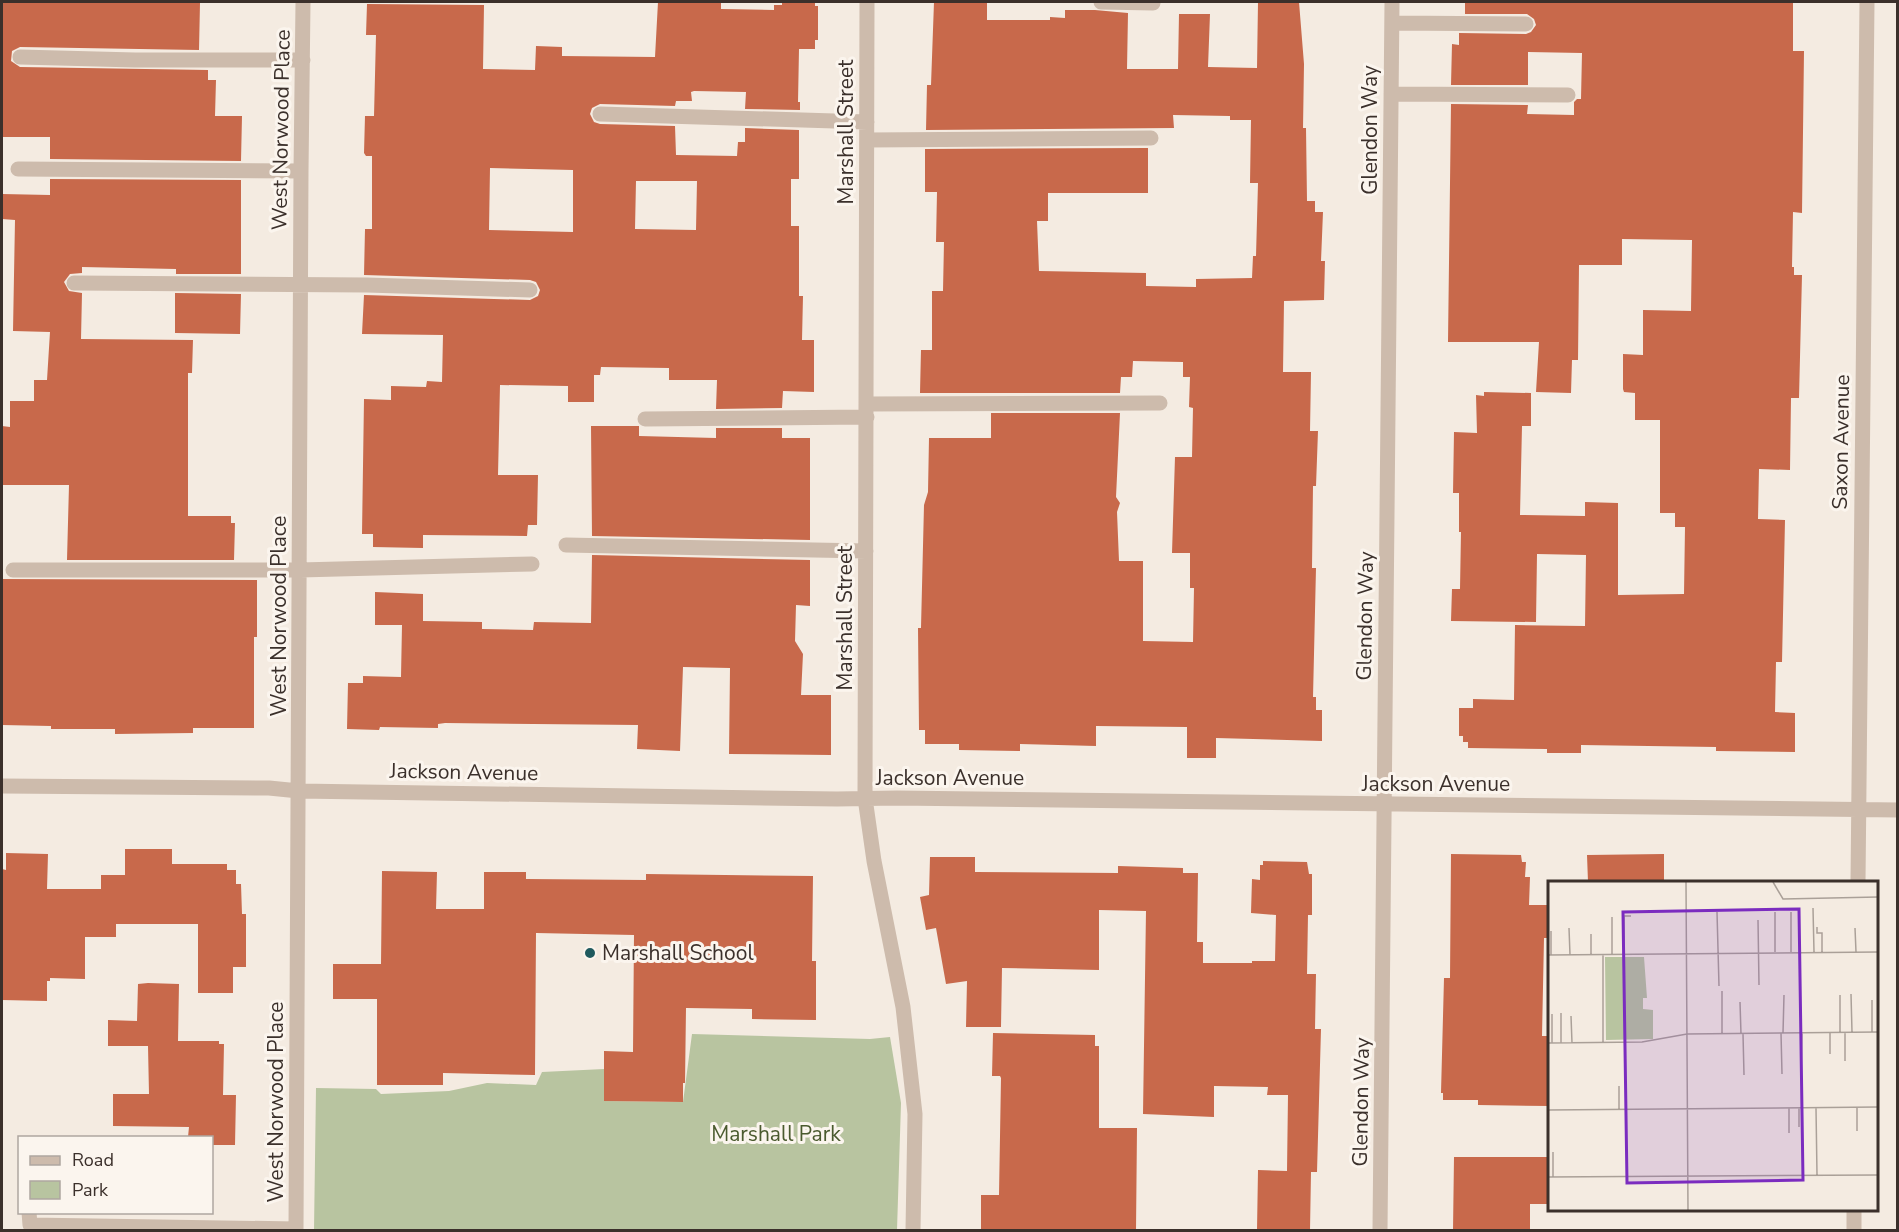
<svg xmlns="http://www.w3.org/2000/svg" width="1899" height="1232" font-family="'Nunito Sans',sans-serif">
<rect width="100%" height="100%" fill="#f4ebe1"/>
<!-- green -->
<path fill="#b8c4a0" d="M 692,1034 L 870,1039 L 890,1037 L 901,1103 L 897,1230 L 314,1230 L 316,1088 L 376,1089 L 381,1094 L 449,1091 L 487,1083 L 536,1085 L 542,1072 L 604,1069 L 604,1101 L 683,1102 Z"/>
<!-- building -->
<path fill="#c8694b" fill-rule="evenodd" d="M 2,2 L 200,3 L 199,50 L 20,47 L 12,51 L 11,61 L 20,67 L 208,70 L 208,80 L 216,80 L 215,116 L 242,116 L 241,161 L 50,159 L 50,137 L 2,137 Z
M 658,2 L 721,2 L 721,9 L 774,10 L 774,5 L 782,5 L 782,2 L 815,2 L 815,6 L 818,6 L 818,40 L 815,40 L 815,49 L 799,49 L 798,102 L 800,102 L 800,110 L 745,109 L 746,92 L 694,91 L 691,92 L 692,101 L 676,101 L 675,106 L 600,104 L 592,108 L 590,114 L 594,122 L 600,124 L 675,126 L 676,155 L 737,156 L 738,142 L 745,142 L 745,128 L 799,130 L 799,179 L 791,179 L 791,226 L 799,226 L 799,296 L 803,296 L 802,340 L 814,340 L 814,392 L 783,391 L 782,408 L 716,409 L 717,380 L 669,380 L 669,368 L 601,367 L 600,375 L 594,375 L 594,402 L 568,402 L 568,386 L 500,385 L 498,475 L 538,475 L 537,525 L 528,525 L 527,536 L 423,535 L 423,548 L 373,547 L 373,534 L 362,534 L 364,399 L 391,400 L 391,386 L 426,387 L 427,381 L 442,382 L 443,335 L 362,334 L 364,295 L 530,300 L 538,296 L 540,290 L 536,282 L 530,280 L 364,275 L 365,229 L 372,229 L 372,156 L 366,156 L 364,153 L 365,116 L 374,116 L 376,35 L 366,35 L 367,4 L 484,5 L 483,69 L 535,70 L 536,46 L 562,47 L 562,56 L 655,57 ZM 490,168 L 573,170 L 573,232 L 489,230 ZM 636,181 L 697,181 L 696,230 L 635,229 Z
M 934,2 L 987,3 L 987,20 L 1050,20 L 1050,17 L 1065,18 L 1065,10 L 1095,10 L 1128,13 L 1127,69 L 1178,69 L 1179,14 L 1210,14 L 1208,67 L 1257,68 L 1258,2 L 1299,2 L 1304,64 L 1303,128 L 1306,128 L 1307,201 L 1315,201 L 1315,212 L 1323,212 L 1321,261 L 1325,261 L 1324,300 L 1284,301 L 1283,372 L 1311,372 L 1310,431 L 1318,431 L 1316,486 L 1313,486 L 1312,568 L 1316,568 L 1313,697 L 1316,697 L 1316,710 L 1322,710 L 1322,741 L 1216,738 L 1216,758 L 1187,758 L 1187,727 L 1096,726 L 1096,746 L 1020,744 L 1020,751 L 959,750 L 959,744 L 925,744 L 925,730 L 919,730 L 918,628 L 921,628 L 924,505 L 928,492 L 929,438 L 991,438 L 991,413 L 1120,413 L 1116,497 L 1120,503 L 1117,512 L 1119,561 L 1143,561 L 1143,641 L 1193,642 L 1194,588 L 1190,588 L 1190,553 L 1172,553 L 1175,457 L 1192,457 L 1193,408 L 1189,407 L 1190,377 L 1183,377 L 1183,362 L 1133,361 L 1132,377 L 1121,377 L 1120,393 L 920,393 L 921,350 L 932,350 L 932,291 L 943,291 L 944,242 L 936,242 L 937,192 L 925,192 L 925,149 L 1148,148 L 1148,193 L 1048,193 L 1048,221 L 1037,221 L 1039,271 L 1146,273 L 1146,286 L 1196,287 L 1196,279 L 1252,278 L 1253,256 L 1256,256 L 1258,183 L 1250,183 L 1251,120 L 1230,120 L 1230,116 L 1173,115 L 1174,128 L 926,130 L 927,85 L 931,85 Z
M 1465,2 L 1793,2 L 1793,51 L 1804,51 L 1802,213 L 1793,212 L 1792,267 L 1794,267 L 1794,275 L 1802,275 L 1799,398 L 1791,398 L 1790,470 L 1759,469 L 1758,519 L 1785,520 L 1782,662 L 1776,662 L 1775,712 L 1795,713 L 1795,752 L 1716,751 L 1716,747 L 1581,745 L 1581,753 L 1547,753 L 1547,749 L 1468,748 L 1468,742 L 1463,742 L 1463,736 L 1459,736 L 1459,708 L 1473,708 L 1473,699 L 1514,700 L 1515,625 L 1585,626 L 1586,555 L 1537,554 L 1536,622 L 1451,621 L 1452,589 L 1460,589 L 1461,532 L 1459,532 L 1459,493 L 1453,493 L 1454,432 L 1477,433 L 1476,395 L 1484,396 L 1484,392 L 1531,393 L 1531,426 L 1522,426 L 1520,515 L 1585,516 L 1585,502 L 1618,503 L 1618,595 L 1684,594 L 1685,527 L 1675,527 L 1675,513 L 1660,513 L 1660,420 L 1635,420 L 1635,393 L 1624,392 L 1623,389 L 1623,354 L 1643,355 L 1643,310 L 1691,311 L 1692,240 L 1622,239 L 1622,265 L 1579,265 L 1578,360 L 1572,360 L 1571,393 L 1536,392 L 1539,342 L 1448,342 L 1451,104 L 1528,105 L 1527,114 L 1574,115 L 1574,102 L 1577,99 L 1581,99 L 1582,53 L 1528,52 L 1528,85 L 1451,85 L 1452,44 L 1459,45 L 1459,33 L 1526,34 L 1531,32 L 1536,25 L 1534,19 L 1527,14 L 1465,14 Z
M 50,179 L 241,180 L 241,274 L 176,274 L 176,269 L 82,267 L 82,273 L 70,274 L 64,282 L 69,291 L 82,293 L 81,339 L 193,340 L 192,373 L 188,373 L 188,516 L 231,516 L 231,523 L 235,523 L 234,560 L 67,560 L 69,485 L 2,485 L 2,426 L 10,427 L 10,401 L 34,401 L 34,380 L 47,380 L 50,332 L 13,331 L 15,220 L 2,219 L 2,194 L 50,195 Z
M 175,293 L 241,294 L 240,334 L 175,333 Z
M 591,426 L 639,426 L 639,436 L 716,438 L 716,428 L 782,428 L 782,438 L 810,438 L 810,540 L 592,536 Z
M 592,555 L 810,560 L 810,606 L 796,605 L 795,641 L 803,654 L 801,695 L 831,695 L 831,755 L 729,754 L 730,668 L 683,667 L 680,751 L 637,749 L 638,725 L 445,723 L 438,724 L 438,728 L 380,727 L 379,730 L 347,729 L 348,683 L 363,683 L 363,676 L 401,677 L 402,625 L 375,625 L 375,592 L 423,594 L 423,621 L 482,622 L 482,629 L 533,630 L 534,622 L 591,623 Z
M 2,579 L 257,580 L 257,637 L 254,637 L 254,728 L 193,728 L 193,733 L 115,734 L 115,729 L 51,729 L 51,726 L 2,725 Z
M 125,849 L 172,849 L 172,864 L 227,864 L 227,870 L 236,870 L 236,884 L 241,884 L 242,914 L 246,914 L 246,967 L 233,967 L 233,993 L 198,993 L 198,924 L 116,924 L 116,937 L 85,937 L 85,979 L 50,978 L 50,981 L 47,981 L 47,1001 L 2,1000 L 2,869 L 6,870 L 6,853 L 48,854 L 47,889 L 101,889 L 101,875 L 125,875 Z
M 1451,854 L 1521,855 L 1522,862 L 1526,862 L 1525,877 L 1530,877 L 1529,905 L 1550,905 L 1550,938 L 1544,938 L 1542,1036 L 1550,1036 L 1550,1106 L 1478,1105 L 1478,1100 L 1443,1100 L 1443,1093 L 1441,1093 L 1444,978 L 1450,978 Z
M 1664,854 L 1664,882 L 1588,882 L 1587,855 Z
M 930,857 L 975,857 L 975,872 L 1118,873 L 1118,866 L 1183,868 L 1183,873 L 1198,873 L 1197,942 L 1203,942 L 1203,963 L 1252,963 L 1252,961 L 1275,961 L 1276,915 L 1251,913 L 1252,879 L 1260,880 L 1260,865 L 1263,865 L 1263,861 L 1307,862 L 1309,874 L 1312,874 L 1312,915 L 1308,915 L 1307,974 L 1316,974 L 1315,1029 L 1321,1029 L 1317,1172 L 1311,1172 L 1310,1230 L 1257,1230 L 1258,1170 L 1287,1171 L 1288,1095 L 1267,1095 L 1268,1087 L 1214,1086 L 1214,1117 L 1143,1114 L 1146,911 L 1099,910 L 1099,970 L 1002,968 L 1001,1027 L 966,1027 L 967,981 L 946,984 L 936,928 L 926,930 L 920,897 L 929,895 Z
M 382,871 L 437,872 L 436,909 L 484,909 L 484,872 L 526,872 L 526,879 L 646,880 L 646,874 L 813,876 L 812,961 L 816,961 L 816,1020 L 752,1019 L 752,1009 L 686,1008 L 685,1083 L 683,1083 L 683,1102 L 604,1101 L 604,1051 L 633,1052 L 634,935 L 536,933 L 535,1075 L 443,1073 L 443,1085 L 377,1085 L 377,999 L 333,999 L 333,964 L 381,964 Z
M 148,983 L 179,984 L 178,1041 L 219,1041 L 219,1044 L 224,1044 L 223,1095 L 236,1095 L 235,1145 L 212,1145 L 212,1137 L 188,1137 L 189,1127 L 113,1126 L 113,1094 L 149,1094 L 148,1046 L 108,1046 L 108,1020 L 137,1021 L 138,984 Z
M 993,1033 L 1095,1035 L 1095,1046 L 1099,1046 L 1099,1128 L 1137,1128 L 1136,1230 L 981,1230 L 981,1195 L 999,1195 L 1001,1078 L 1000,1076 L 992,1076 Z
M 1454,1157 L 1550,1157 L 1550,1204 L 1530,1204 L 1530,1230 L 1453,1230 Z"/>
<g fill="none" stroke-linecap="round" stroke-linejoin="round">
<!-- minor -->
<path stroke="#cdbbac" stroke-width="15" d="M 867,2 L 865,798 L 874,861 L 903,1007 L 915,1114 L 913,1230
M 1101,2 L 1153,3
M 1392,23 L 1526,24
M 20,57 L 135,60 L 303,60
M 1391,94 L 1568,95
M 600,114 L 867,122
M 867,140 L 1151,138
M 18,169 L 301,171
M 74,283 L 367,285 L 530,290
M 866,404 L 1160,403
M 645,419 L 867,417
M 566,545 L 866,551
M 13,570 L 300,570 L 532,564
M 2,786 L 269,788 L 299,791 L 837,799 L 897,798 L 1898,810
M 1858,882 L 1867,2
M 29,1212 L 30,1225 L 296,1229
M 296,1230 L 301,171 L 303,2
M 1380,1230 L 1392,2
M 1854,1230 L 1854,1210"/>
</g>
<!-- markers -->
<circle fill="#1f5a5e" stroke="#fbf5ee" stroke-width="2" cx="590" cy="953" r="6"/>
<g text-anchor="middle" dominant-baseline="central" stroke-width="6" stroke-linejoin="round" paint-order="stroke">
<!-- street labels -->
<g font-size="21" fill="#3b302b" stroke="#fbf5ee">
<text transform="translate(281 130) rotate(-89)">West Norwood Place</text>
<text transform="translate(1370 130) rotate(-90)">Glendon Way</text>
<text transform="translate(846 132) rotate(-90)">Marshall Street</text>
<text transform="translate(1841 442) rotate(-89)">Saxon Avenue</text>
<text transform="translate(279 616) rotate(-90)">West Norwood Place</text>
<text transform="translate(1365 616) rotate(-89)">Glendon Way</text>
<text transform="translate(845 618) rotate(-90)">Marshall Street</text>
<text transform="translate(464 772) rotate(1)">Jackson Avenue</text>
<text x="950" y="778">Jackson Avenue</text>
<text x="1436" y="784">Jackson Avenue</text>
<text transform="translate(276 1102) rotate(-90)">West Norwood Place</text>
<text transform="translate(1361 1102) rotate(-89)">Glendon Way</text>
</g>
<!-- poi labels -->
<g font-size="21" fill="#3b302b" stroke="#fbf5ee" text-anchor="start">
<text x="602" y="953">Marshall School</text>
</g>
<!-- park labels -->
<g font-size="21" fill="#4a5a2e" stroke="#fbf5ee">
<text x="776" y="1134">Marshall Park</text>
</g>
</g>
<!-- overview -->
<g transform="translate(1548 881)">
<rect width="330" height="330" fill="#f4ebe1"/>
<path d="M 57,76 L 96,76 L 99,117 L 95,117 L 95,128 L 105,129 L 105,158 L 58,159 Z" fill="#b8c4a0"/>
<path fill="none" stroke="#aaa098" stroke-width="1.5" d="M 138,1 L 140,329M 225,1 L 235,18 L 330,16M 265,27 L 266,71M 169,31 L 171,105M 227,31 L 227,71M 243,31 L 243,71M 64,36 L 64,73M 210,39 L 211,104M 269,46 L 269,52 L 274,52 L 274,71M 21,47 L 22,74M 307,47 L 308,71M 3,50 L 3,74M 76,73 L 76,35 L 83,35M 0,74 L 330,71M 43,74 L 43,53M 55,74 L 55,161M 303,113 L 304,151M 324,119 L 324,151M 192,121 L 193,153M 4,133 L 4,162M 23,135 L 24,162M 282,151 L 282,173M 292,151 L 292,114M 297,151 L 297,180M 233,152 L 234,193M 235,152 L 236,114M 174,153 L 174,110M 195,153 L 196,194M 0,162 L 94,161 L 139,153 L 330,151M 13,162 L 13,132M 253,193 L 254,152M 71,205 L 71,228M 309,226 L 309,250M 241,227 L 241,252M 251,227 L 251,246M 268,227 L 269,294M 0,229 L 330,226M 0,296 L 330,294M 5,296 L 5,271"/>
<path fill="#7b2cbf" fill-opacity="0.15" stroke="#7b2cbf" stroke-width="3" d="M 251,28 L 255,299 L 79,302 L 75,31 Z"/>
<rect width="330" height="330" fill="none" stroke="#3b302b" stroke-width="3"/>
</g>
<!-- border -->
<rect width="1899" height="1232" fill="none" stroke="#3b302b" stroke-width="6"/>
<!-- legend -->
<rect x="18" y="1136" width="195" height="78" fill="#fbf5ee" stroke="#aea6a0" stroke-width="1.5"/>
<rect x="30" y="1156" width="30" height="9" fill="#cdbbac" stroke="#aea6a0" stroke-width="1.5"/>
<text x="72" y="1166" font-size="18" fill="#3b302b">Road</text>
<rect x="30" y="1181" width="30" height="18" fill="#b8c4a0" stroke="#aea6a0" stroke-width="1.5"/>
<text x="72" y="1196" font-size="18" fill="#3b302b">Park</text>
</svg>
